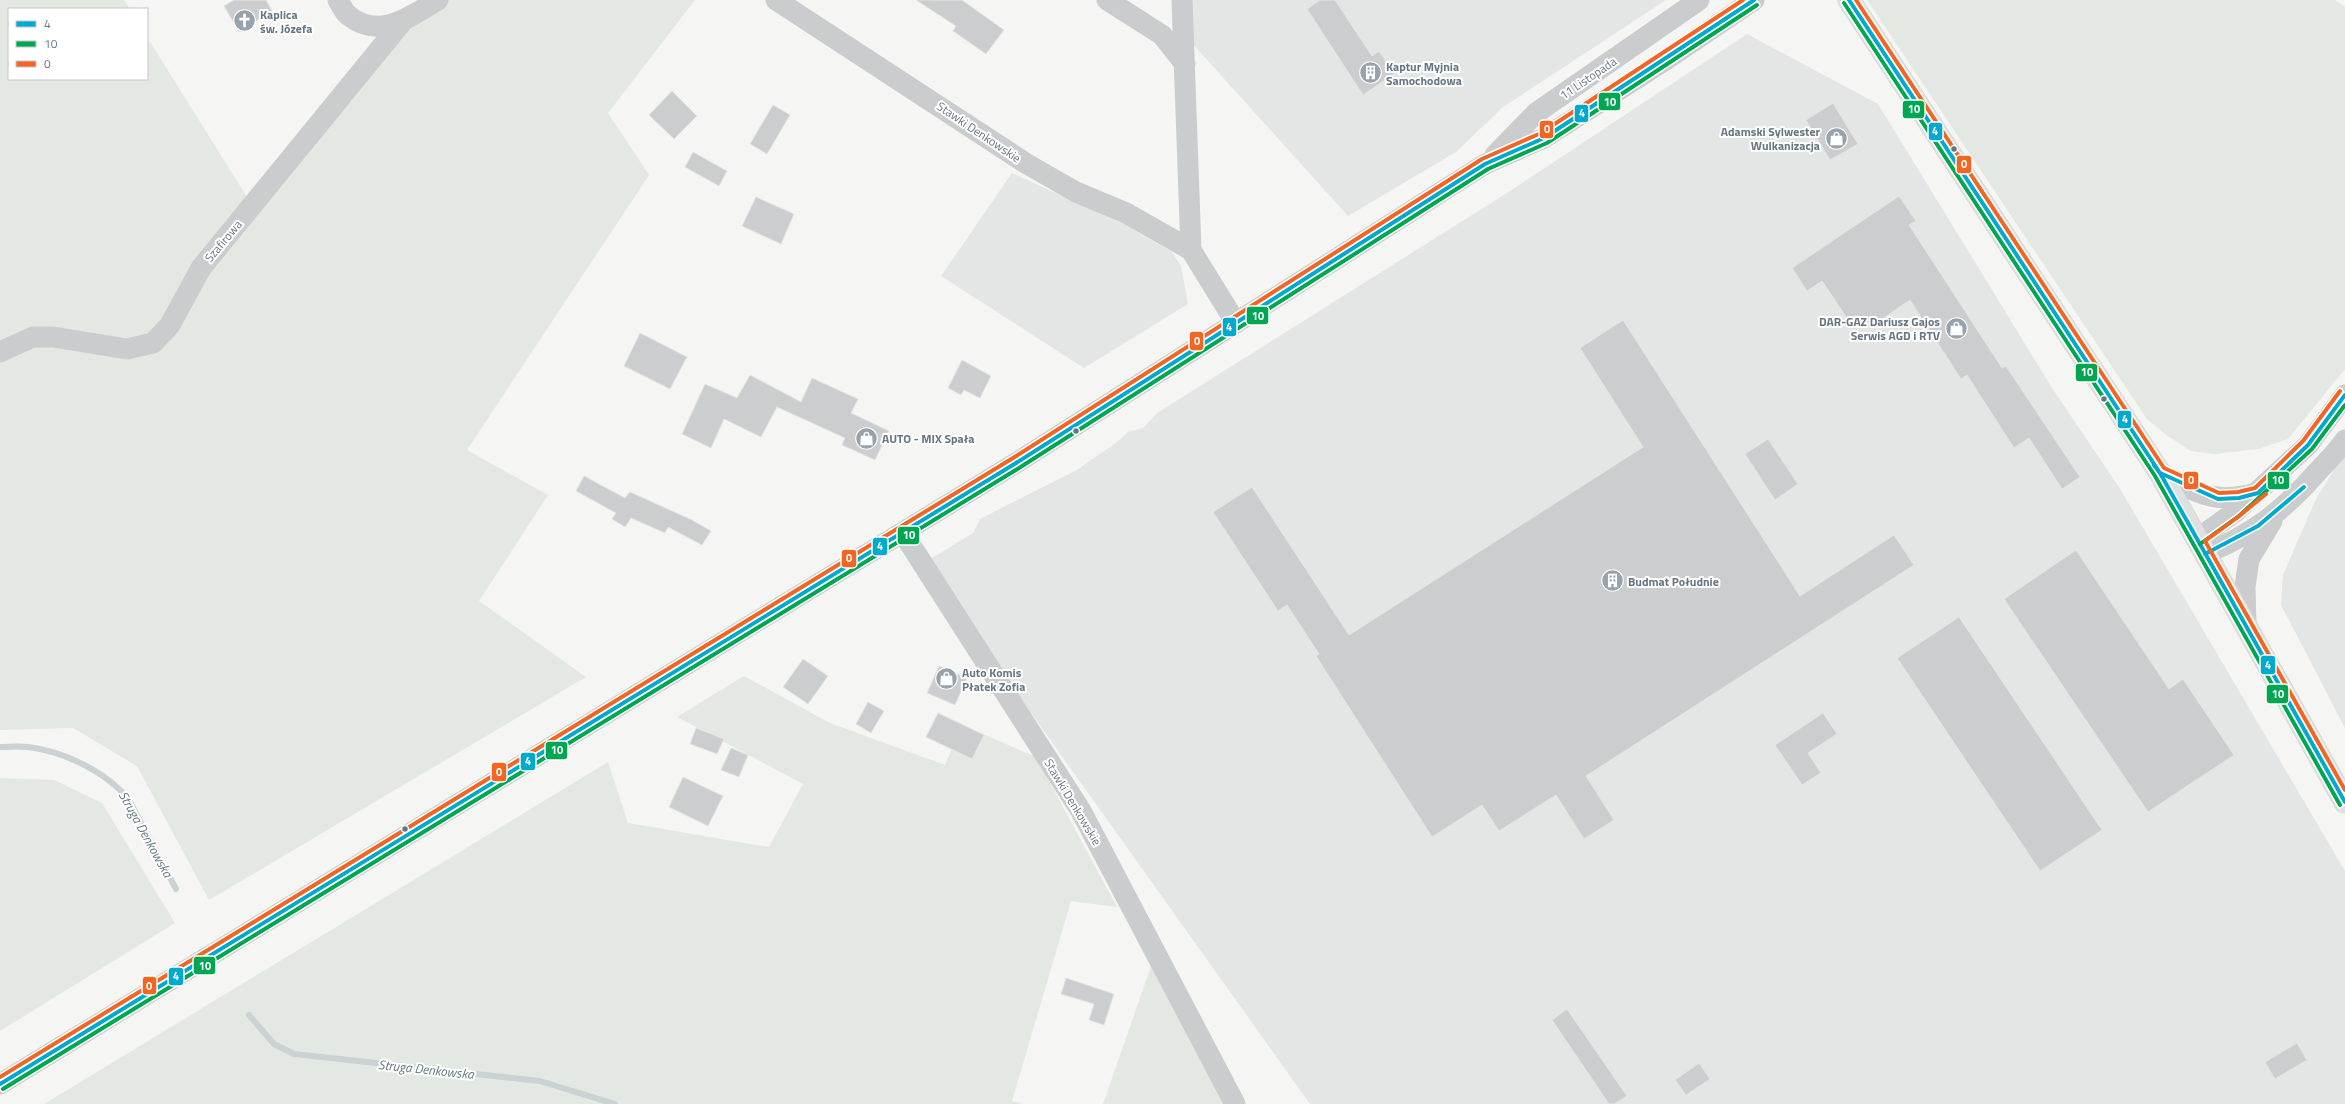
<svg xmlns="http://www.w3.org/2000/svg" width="2345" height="1104" font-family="'Titillium Web',sans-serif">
<rect width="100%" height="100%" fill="#f5f5f4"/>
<!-- built -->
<path fill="#e4e5e5" d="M 1191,0 L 1666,0 L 1503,107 L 1456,152 L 1348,216 L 1190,41 Z
M 1747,34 L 1878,104 L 2054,391 L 2119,487 L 2345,871 L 2345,1104 L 1310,1104 L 924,563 L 973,533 L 980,519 L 1075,471 L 1116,443 L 1128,432 L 1143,428 L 1157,413 L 1507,193 Z
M 1012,173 L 1123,224 L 1172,252 L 1181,266 L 1188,304 L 1084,368 L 941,276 Z
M 2345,452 L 2345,728 L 2281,605 L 2283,575 L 2316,499 Z"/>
<!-- green -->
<path fill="#e4e8e2" d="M 0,0 L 124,0 L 130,9 L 9,9 L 9,79 L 147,79 L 147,37 L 252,205 L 402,22 L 438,0 L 695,0 L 608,113 L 649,175 L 467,450 L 548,495 L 479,601 L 586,677 L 209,900 L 137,766 L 73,728 L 0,730 Z
M 1867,0 L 2335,0 L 2345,7 L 2345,369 L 2288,439 L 2258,449 L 2215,454 L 2191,451 L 2165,434 L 2147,419 Z
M 744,676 L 830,723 L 945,765 L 962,725 L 1036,757 L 1117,907 L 1071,901 L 1012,1101 L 1023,1104 L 44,1104 L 608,762 L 628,823 L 769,847 L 803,784 L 677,717 Z
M 0,778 L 54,780 L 102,803 L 175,923 L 0,1031 Z
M 1155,955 L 1235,1104 L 1103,1104 Z"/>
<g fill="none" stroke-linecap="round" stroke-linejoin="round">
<!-- stream -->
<path stroke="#cad2d4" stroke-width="6" d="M 0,747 C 9,747 19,746 28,747 C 63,751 107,772 129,800 L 176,889
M 249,1015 L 274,1044 L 294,1054 L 540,1081 L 615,1104"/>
</g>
<!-- building -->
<path fill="#cccdce" stroke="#e4e4e4" d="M 234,0 L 266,0 L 272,11 L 239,32 L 224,6 Z
M 916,0 L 962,0 L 1004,30 L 986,54 L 953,31 L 956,26 Z
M 1320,0 L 1335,0 L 1372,56 L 1379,51 L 1394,74 L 1363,95 L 1307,9 Z
M 672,91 L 697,116 L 674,139 L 649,115 Z
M 1833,103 L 1858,144 L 1830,160 L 1806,120 Z
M 773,105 L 790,115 L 767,154 L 750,144 Z
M 693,152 L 727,171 L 719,186 L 685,167 Z
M 1899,196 L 1916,221 L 1909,225 L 2002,368 L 2006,366 L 2080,477 L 2062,489 L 2029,438 L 2014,448 L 1967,375 L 1961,379 L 1910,300 L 1869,328 L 1861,317 L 1851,324 L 1822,281 L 1807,291 L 1792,268 Z
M 756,197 L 794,214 L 781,244 L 742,226 Z
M 1623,320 L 1800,596 L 1894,535 L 1914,565 L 1586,776 L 1614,820 L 1584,839 L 1556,795 L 1499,831 L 1482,805 L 1432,837 L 1316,656 L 1319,654 L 1287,605 L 1278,611 L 1213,512 L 1252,487 L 1349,635 L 1643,447 L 1580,348 Z
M 640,333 L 687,357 L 670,389 L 624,366 Z
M 962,360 L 991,376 L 980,398 L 964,390 L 961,395 L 948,388 Z
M 750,375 L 801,402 L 812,378 L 858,399 L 851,413 L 889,431 L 875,460 L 842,445 L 845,438 L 777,407 L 761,437 L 724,419 L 711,448 L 682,434 L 705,384 L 737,398 Z
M 1768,439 L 1798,484 L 1775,500 L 1745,454 Z
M 584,476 L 625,498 L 630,492 L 692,520 L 711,531 L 702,545 L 668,527 L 665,533 L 631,518 L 625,527 L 612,519 L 616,513 L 576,491 Z
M 2076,550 L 2169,689 L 2183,679 L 2234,755 L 2148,812 L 2004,599 Z
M 1959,617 L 2102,830 L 2040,871 L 1897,658 Z
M 803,659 L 828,676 L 808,704 L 783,687 Z
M 939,666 L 967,678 L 955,705 L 927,693 Z
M 868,702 L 884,711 L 871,733 L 856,724 Z
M 938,713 L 984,735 L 972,759 L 926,737 Z
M 1823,713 L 1837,734 L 1808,753 L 1821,773 L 1802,785 L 1775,745 Z
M 696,728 L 724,739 L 717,754 L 690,744 Z
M 731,748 L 748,755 L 739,777 L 721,770 Z
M 683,777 L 723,796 L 708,826 L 669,807 Z
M 1066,978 L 1114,994 L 1104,1025 L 1089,1020 L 1094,1004 L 1061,994 Z
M 1567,1009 L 1627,1096 L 1614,1104 L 1609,1104 L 1552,1020 Z
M 2297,1043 L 2307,1060 L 2275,1079 L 2265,1062 Z
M 1699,1063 L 1710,1079 L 1686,1095 L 1675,1080 Z"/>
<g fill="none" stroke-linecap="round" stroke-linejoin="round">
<defs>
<path id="major" d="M 1849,0 L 2160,473 L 2345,802"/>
</defs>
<!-- major casing -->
<use href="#major" stroke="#d1d1d2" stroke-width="23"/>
<!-- minor -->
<path stroke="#cacccd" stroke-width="21" d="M 338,0 C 341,5 344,12 348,15 C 379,41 411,16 438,0
M 776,0 L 1027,164 L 1076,192 L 1126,213 L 1191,250 L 1236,323
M 1107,0 L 1162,35 L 1185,64
M 1182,0 L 1191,250
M 1495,155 L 1536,113 L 1699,0
M 0,352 L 33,337 L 53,337 L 127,349 L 153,343 L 170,325 L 201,268 L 402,22
M 2160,473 C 2199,493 2212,505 2257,493
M 903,533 L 1081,811 L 1235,1104
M 2197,539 L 2235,512 L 2308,445 L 2345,395
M 2205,554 C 2255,533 2284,510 2319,470 C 2328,460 2338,451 2345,440
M 2246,626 L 2245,587 L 2249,559 L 2272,521
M 0,1084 L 1016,463 L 1485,164 L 1544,138 L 1664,61 L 1754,0"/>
<!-- major -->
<use href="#major" stroke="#dfe0e0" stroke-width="22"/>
<defs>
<path id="bus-1" d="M 1849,0 L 2160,473 L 2345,802
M 2154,465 L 2160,473 L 2218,499 L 2239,498 L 2258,493 L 2308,445 L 2345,395
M 2205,554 L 2258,526 L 2304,487
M 0,1084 L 1016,463 L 1485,164 L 1544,138 L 1754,0"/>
<path id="bus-2" d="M 1844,3 L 2155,476 L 2340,805
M 2200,544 L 2239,516 L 2312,449 L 2345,405
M 3,1089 L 1019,468 L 1488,169 L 1547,143 L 1757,5"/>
<path id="bus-3" d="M 1856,0 L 2164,468 L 2219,493 L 2238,492 L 2255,488 L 2303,441 L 2340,391
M 2266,494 L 2238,517 L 2205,541 L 2345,790
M 0,1077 L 1013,458 L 1482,159 L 1541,133 L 1743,0"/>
</defs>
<!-- bus-1 casing -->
<use href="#bus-1" stroke="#fff" stroke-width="7"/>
<!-- bus-2 casing -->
<use href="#bus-2" stroke="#fff" stroke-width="7"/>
<!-- bus-3 casing -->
<use href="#bus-3" stroke="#fff" stroke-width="7"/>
<!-- bus-1 -->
<use href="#bus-1" stroke="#00a9ce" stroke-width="4"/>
<!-- bus-2 -->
<use href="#bus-2" stroke="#00a651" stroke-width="4"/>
<!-- bus-3 -->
<use href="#bus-3" stroke="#f26522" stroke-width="4"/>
</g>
<!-- icons -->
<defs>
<symbol id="church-disc" viewBox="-11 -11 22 22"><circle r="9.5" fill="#98a2ab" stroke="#fff"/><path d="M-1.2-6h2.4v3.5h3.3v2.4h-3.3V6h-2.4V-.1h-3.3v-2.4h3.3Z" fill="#fff"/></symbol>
<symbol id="building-disc" viewBox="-11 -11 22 22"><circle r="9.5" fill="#98a2ab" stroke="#fff"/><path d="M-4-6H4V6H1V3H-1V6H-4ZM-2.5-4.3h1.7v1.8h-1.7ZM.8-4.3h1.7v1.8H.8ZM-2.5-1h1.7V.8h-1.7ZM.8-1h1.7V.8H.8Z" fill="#fff"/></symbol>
<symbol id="shop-disc" viewBox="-11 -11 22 22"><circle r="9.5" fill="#98a2ab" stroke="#fff"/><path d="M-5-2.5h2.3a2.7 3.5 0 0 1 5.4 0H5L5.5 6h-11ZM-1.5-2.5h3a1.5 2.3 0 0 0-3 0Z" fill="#fff"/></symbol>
</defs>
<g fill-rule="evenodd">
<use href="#church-disc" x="232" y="8" width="25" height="25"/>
<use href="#building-disc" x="1358" y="60" width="25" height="25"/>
<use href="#shop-disc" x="1824" y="126" width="25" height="25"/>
<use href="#shop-disc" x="1944" y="316" width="25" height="25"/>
<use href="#shop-disc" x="854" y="426" width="25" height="25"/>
<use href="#building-disc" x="1600" y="568" width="25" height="25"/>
<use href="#shop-disc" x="934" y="666" width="25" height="25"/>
</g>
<!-- markers -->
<g fill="#667683" stroke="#fff" stroke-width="1.5">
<circle cx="1954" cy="149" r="3.5"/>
<circle cx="2104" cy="399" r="3.5"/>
<circle cx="1076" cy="431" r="3.5"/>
<circle cx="405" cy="829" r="3.5"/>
</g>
<g text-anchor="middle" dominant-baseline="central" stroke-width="4" stroke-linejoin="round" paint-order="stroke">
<!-- poi labels -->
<g font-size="12" font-weight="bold" fill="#667683" stroke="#fff" text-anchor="start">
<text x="260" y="14">Kaplica<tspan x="260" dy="14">św. Józefa</tspan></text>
<text x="1386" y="66">Kaptur Myjnia<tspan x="1386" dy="14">Samochodowa</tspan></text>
<text x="1820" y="131" text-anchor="end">Adamski Sylwester<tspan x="1820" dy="14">Wulkanizacja</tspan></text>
<text x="1940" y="321" text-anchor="end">DAR-GAZ Dariusz Gajos<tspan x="1940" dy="14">Serwis AGD i RTV</tspan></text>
<text x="882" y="438">AUTO - MIX Spała</text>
<text x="1628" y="581">Budmat Południe</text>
<text x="962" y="672">Auto Komis<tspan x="962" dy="14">Płatek Zofia</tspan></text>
</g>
<!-- street labels -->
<g font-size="12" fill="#667683" stroke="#fff">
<text transform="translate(1588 78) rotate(-34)">11 Listopada</text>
<text transform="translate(979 132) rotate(34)">Stawki Denkowskie</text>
<text transform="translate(223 241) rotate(-50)">Szafirowa</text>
<text transform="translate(1073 802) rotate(59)">Stawki Denkowskie</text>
</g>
<!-- water labels -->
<g font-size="13" font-style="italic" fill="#62777f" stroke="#fff">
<text transform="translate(146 834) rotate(61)">Struga Denkowska</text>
<text transform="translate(426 1069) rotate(6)">Struga Denkowska</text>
</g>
</g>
<g stroke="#fff" stroke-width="1.5">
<rect x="1598" y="92" width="23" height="19" rx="4" fill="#00a651"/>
<rect x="1902" y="100" width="23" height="19" rx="4" fill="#00a651"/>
<rect x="1574" y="104" width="15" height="19" rx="4" fill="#00a9ce"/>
<rect x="1539" y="120" width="15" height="19" rx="4" fill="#f26522"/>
<rect x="1928" y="122" width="15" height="19" rx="4" fill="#00a9ce"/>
<rect x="1956" y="155" width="16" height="19" rx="4" fill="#f26522"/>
<rect x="1246" y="306" width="23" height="19" rx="4" fill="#00a651"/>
<rect x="1222" y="317" width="15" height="20" rx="4" fill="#00a9ce"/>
<rect x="1189" y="331" width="15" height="20" rx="4" fill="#f26522"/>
<rect x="2075" y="363" width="23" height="19" rx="4" fill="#00a651"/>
<rect x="2117" y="410" width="15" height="19" rx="4" fill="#00a9ce"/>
<rect x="2267" y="471" width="23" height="19" rx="4" fill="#00a651"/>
<rect x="2183" y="471" width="16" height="19" rx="4" fill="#f26522"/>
<rect x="897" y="526" width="23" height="19" rx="4" fill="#00a651"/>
<rect x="872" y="537" width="16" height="19" rx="4" fill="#00a9ce"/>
<rect x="841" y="549" width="16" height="19" rx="4" fill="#f26522"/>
<rect x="2260" y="655" width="16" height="20" rx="4" fill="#00a9ce"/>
<rect x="2266" y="684" width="23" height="20" rx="4" fill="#00a651"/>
<rect x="545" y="741" width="23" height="19" rx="4" fill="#00a651"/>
<rect x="520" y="752" width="16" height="19" rx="4" fill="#00a9ce"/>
<rect x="491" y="762" width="16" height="20" rx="4" fill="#f26522"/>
<rect x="193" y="956" width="23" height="19" rx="4" fill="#00a651"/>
<rect x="168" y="967" width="16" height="19" rx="4" fill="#00a9ce"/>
<rect x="142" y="976" width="15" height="19" rx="4" fill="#f26522"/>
</g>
<g font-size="11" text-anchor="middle" font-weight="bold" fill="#fff">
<text x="1610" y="106">10</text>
<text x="1914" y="113">10</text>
<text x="1582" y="117">4</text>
<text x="1547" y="133">0</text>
<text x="1935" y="135">4</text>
<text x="1964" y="168">0</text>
<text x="1258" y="320">10</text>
<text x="1229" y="331">4</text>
<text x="1197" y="345">0</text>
<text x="2087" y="376">10</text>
<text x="2125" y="423">4</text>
<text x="2278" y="484">10</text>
<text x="2191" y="484">0</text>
<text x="909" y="539">10</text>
<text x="880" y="550">4</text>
<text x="849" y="562">0</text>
<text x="2268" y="669">4</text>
<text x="2278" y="698">10</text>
<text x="557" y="754">10</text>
<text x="528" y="765">4</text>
<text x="499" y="776">0</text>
<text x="205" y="970">10</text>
<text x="176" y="980">4</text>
<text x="149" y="990">0</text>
</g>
<!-- legend -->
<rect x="8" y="8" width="140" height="72" fill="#ffffff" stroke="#c2c8cd"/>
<rect x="16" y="21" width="20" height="6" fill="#00a9ce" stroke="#c2c8cd"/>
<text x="44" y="28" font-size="12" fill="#667683">4</text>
<rect x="16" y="41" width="20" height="6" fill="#00a651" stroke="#c2c8cd"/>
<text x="44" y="48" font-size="12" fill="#667683">10</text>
<rect x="16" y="61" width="20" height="6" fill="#f26522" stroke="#c2c8cd"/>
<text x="44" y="68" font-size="12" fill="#667683">0</text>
</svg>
